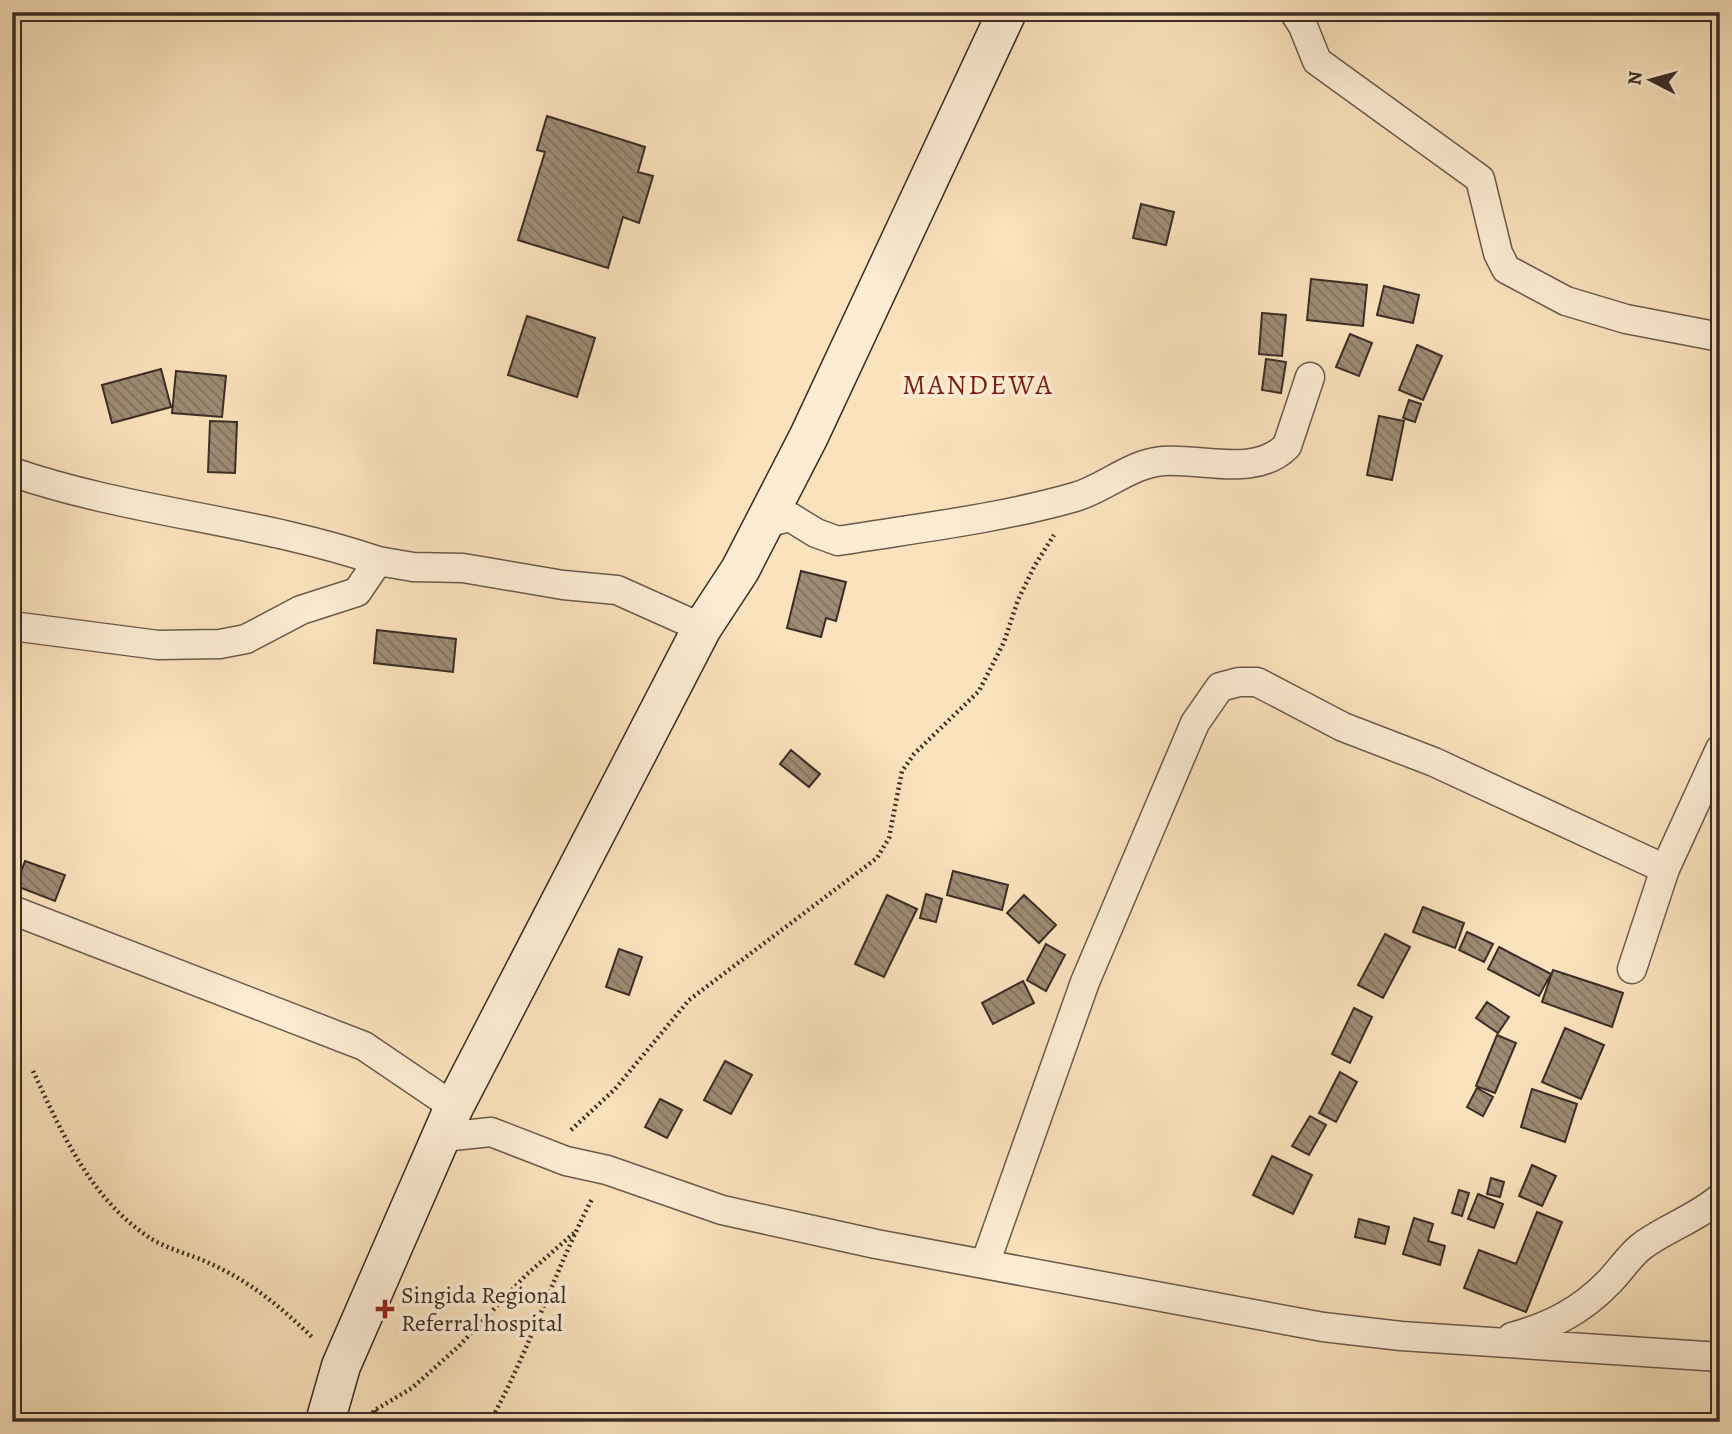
<svg xmlns="http://www.w3.org/2000/svg" width="1732" height="1434" font-family="Alegreya,serif">
<defs>
<pattern id="building-back-hatch" width="6" height="6" patternUnits="userSpaceOnUse" patternTransform="scale(1.75)"><rect width="6" height="6" fill="#9e8b74"/><path d="M-1 5l2 2M0 0l6 6M5-1l2 2" fill="none" stroke="#82725f"/></pattern>
</defs>
<rect width="100%" height="100%" fill="#fae2bc"/>
<filter id="stains"><feTurbulence type="fractalNoise" baseFrequency=".00286" numOctaves="4"/><feColorMatrix values="0 0 0 0 .2 0 0 0 0 .09 0 0 0 0 .02 0 0 0 .5 -.17"/></filter>
<radialGradient id="worn" r=".72"><stop offset=".6" stop-color="#630" stop-opacity="0"/><stop offset="1" stop-color="#630" stop-opacity=".3"/></radialGradient>
<!-- building -->
<path fill="url(#building-back-hatch)" stroke="#3b2d26" stroke-width="2" d="M 547,116 L 645,147 L 638,172 L 653,176 L 639,223 L 623,217 L 608,268 L 518,240 L 545,152 L 537,150 Z
M 1141,204 L 1174,212 L 1166,245 L 1133,238 Z
M 1311,279 L 1367,285 L 1363,326 L 1307,320 Z
M 1384,286 L 1419,295 L 1413,323 L 1377,315 Z
M 1262,313 L 1286,315 L 1282,356 L 1259,354 Z
M 527,316 L 595,338 L 577,397 L 508,375 Z
M 1350,334 L 1372,343 L 1359,376 L 1336,367 Z
M 1417,345 L 1442,356 L 1423,400 L 1399,390 Z
M 1266,359 L 1286,362 L 1281,393 L 1262,390 Z
M 161,369 L 171,407 L 112,423 L 102,385 Z
M 176,371 L 226,376 L 222,417 L 172,413 Z
M 1409,400 L 1421,404 L 1415,422 L 1403,418 Z
M 1379,416 L 1404,421 L 1392,480 L 1367,475 Z
M 210,421 L 237,422 L 235,473 L 208,472 Z
M 801,571 L 846,582 L 836,621 L 826,618 L 821,637 L 787,628 Z
M 377,630 L 456,639 L 453,672 L 374,663 Z
M 791,750 L 820,774 L 809,787 L 780,764 Z
M 25,861 L 65,875 L 55,901 L 16,886 Z
M 953,871 L 1008,885 L 1002,910 L 947,895 Z
M 926,894 L 942,899 L 936,922 L 920,918 Z
M 887,895 L 917,909 L 884,977 L 855,964 Z
M 1024,895 L 1056,925 L 1039,943 L 1007,913 Z
M 1423,907 L 1464,923 L 1455,948 L 1413,932 Z
M 1467,932 L 1493,944 L 1484,962 L 1459,950 Z
M 1385,934 L 1410,947 L 1383,998 L 1358,985 Z
M 1046,944 L 1065,955 L 1046,991 L 1027,980 Z
M 1499,947 L 1551,974 L 1539,996 L 1488,969 Z
M 619,949 L 642,957 L 629,995 L 606,987 Z
M 1553,970 L 1623,993 L 1612,1027 L 1542,1002 Z
M 1023,981 L 1034,1003 L 993,1024 L 982,1003 Z
M 1487,1002 L 1509,1017 L 1498,1033 L 1476,1018 Z
M 1354,1008 L 1372,1017 L 1350,1063 L 1332,1054 Z
M 1565,1028 L 1604,1045 L 1581,1099 L 1542,1082 Z
M 1497,1035 L 1516,1043 L 1495,1093 L 1476,1086 Z
M 725,1061 L 752,1075 L 731,1114 L 704,1100 Z
M 1340,1072 L 1357,1082 L 1336,1122 L 1319,1113 Z
M 1477,1088 L 1493,1097 L 1483,1116 L 1467,1107 Z
M 1532,1089 L 1577,1104 L 1565,1142 L 1521,1127 Z
M 660,1099 L 682,1110 L 667,1138 L 645,1127 Z
M 1310,1116 L 1326,1125 L 1309,1155 L 1292,1146 Z
M 12,1146 L 18,1147 L 12,1187 Z
M 1272,1156 L 1312,1175 L 1293,1214 L 1253,1195 Z
M 1532,1165 L 1556,1176 L 1542,1206 L 1519,1196 Z
M 1491,1178 L 1504,1182 L 1500,1197 L 1487,1194 Z
M 1459,1190 L 1469,1193 L 1462,1216 L 1452,1213 Z
M 1478,1194 L 1503,1204 L 1494,1228 L 1468,1219 Z
M 1537,1212 L 1562,1222 L 1526,1312 L 1464,1288 L 1479,1250 L 1516,1264 Z
M 1414,1218 L 1433,1224 L 1428,1241 L 1445,1246 L 1440,1265 L 1403,1254 Z
M 1359,1219 L 1389,1227 L 1385,1244 L 1355,1237 Z"/>
<g fill="none" stroke-linecap="round" stroke-linejoin="round">
<defs>
<path id="minor" d="M 1294,12 L 1303,26 L 1317,61 L 1480,179 L 1498,253 L 1506,269 L 1566,301 L 1626,319 L 1720,337
M 12,472 C 131,513 258,520 378,561
M 762,524 L 790,517 L 816,533 L 838,541 C 917,528 998,519 1075,497 C 1106,488 1129,464 1163,461 C 1203,458 1255,478 1287,446 L 1310,377
M 12,626 L 158,645 L 220,644 L 246,639 L 301,610 L 357,592 L 378,561 L 413,567 L 463,568 L 563,585 L 617,590 L 702,628
M 12,910 L 364,1046 L 454,1107
M 1632,969 L 1665,869 L 1720,749
M 443,1137 L 491,1132 L 566,1161 L 607,1170 L 722,1210 L 876,1244 L 1323,1327 L 1401,1336 L 1720,1357
M 985,1264 L 1085,982 L 1195,723 L 1220,687 L 1239,682 L 1257,682 L 1343,727 L 1434,762 L 1665,869
M 1512,1337 C 1551,1326 1581,1311 1609,1282 C 1620,1271 1629,1256 1642,1246 C 1666,1228 1697,1218 1720,1198"/>
<path id="secondary" d="M 325,1422 L 341,1366 L 454,1107 L 702,628 L 740,570 L 809,436 L 1007,12"/>
</defs>
<!-- minor casing -->
<use href="#minor" stroke="#6b5a4c" stroke-width="31"/>
<!-- secondary casing -->
<use href="#secondary" stroke="#3b2d26" stroke-width="41"/>
<!-- path -->
<path stroke="#3b2d26" stroke-width="4.5" stroke-dasharray="2 3.5" stroke-linecap="butt" d="M 33,1071 C 62,1133 89,1196 147,1236 C 165,1249 191,1254 211,1264 C 251,1282 282,1308 314,1339
M 571,1130 L 615,1089 L 689,1000 L 877,858 L 889,838 L 902,771 L 914,754 L 979,691 L 1004,642 L 1018,600 L 1035,565 L 1054,535
M 375,1410 L 379,1422
M 365,1421 L 375,1410 L 412,1388 L 458,1347 L 525,1276 L 574,1233
M 490,1422 C 530,1349 555,1270 593,1197"/>
<!-- minor -->
<use href="#minor" stroke="#fcecd3" stroke-width="28"/>
<!-- secondary -->
<use href="#secondary" stroke="#fcecd3" stroke-width="38"/>
</g>
<!-- markers -->
<path fill="#8f2418" stroke="#fcecd3" stroke-width="2.5" d="M381.5 1298.5h7v7h7v7h-7v7h-7v-7h-7v-7h7z"/>
<g text-anchor="middle" dominant-baseline="central" stroke-width="7" stroke-linejoin="round" paint-order="stroke">
<!-- poi labels -->
<g font-size="24" fill="#3b2d26" stroke="#fcecd3" text-anchor="start">
<text x="401" y="1295">Singida Regional<tspan x="401" dy="28">Referral hospital</tspan></text>
</g>
<!-- quarter labels -->
<g font-size="28" letter-spacing="2" fill="#7a1f14" stroke="#fcecd3">
<text x="978" y="385">MANDEWA</text>
</g>
</g>
<!-- margin -->
<rect width="1732" height="1434" fill="none" stroke="#fae2bc" stroke-width="42"/>
<rect x="14" y="14" width="1704" height="1406" fill="none" stroke="#3b2d26" stroke-width="3.5"/>
<rect x="21" y="21" width="1690" height="1392" fill="none" stroke="#3b2d26" stroke-width="2"/>
<!-- north arrow -->
<g transform="translate(1651 80) rotate(276)" stroke="#fcecd3" stroke-width="5" paint-order="stroke">
<path d="M0-5L12 26L0 18L-12 26Z" fill="#3b2d26"/>
<text y="-10" font-size="19" font-weight="bold" text-anchor="middle" fill="#3b2d26">N</text>
</g>
<rect width="100%" height="100%" filter="url(#stains)"/>
<rect width="100%" height="100%" fill="url(#worn)"/>
</svg>
